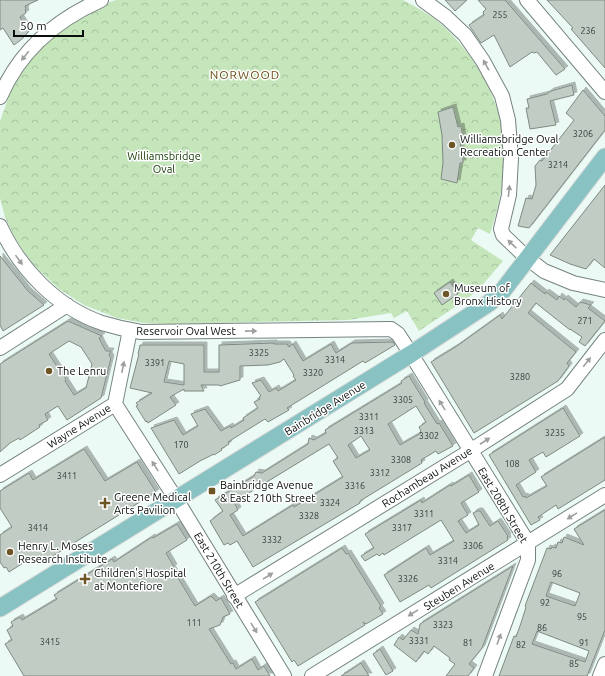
<svg xmlns="http://www.w3.org/2000/svg" width="605" height="676" font-family="Ubuntu,sans-serif">
<defs>
<pattern id="forest-crowns" width="20" height="18" patternUnits="userSpaceOnUse"><rect width="20" height="18" fill="#c5e5bb"/><path d="M2 6a3 3 0 1 1 6 0M12 15a3 3 0 1 1 6 0" fill="none" stroke="#a8c3a0"/></pattern>
<filter id="shadow"><feDropShadow dx="3" dy="-3" stdDeviation="0" flood-color="#0004"/></filter>
</defs>
<rect width="100%" height="100%" fill="#ebfaf5"/>
<!-- forest -->
<path fill="url(#forest-crowns)" d="M 116,0 L 403,0 C 417,7 430,15 442,25 C 477,57 504,105 505,153 C 505,181 498,208 490,234 L 478,228 L 471,240 L 503,261 L 480,288 L 467,299 L 419,331 L 407,311 L 394,318 L 391,313 L 348,320 L 169,324 L 144,323 L 117,318 L 84,305 L 59,289 L 36,267 L 25,253 L 14,236 L 5,217 L 0,198 L 0,121 L 12,88 L 19,74 L 30,58 L 54,34 L 98,6 Z"/>
<!-- building -->
<path fill="#c0ccc4" stroke="#7f8a82" fill-rule="evenodd" filter="url(#shadow)" d="M 0,0 L 38,0 L 25,6 L 26,9 L 25,10 L 26,13 L 20,17 L 29,31 L 22,39 L 14,45 L 3,28 L 0,30 Z
M 445,0 L 467,0 L 455,11 Z
M 478,0 L 505,0 L 565,69 L 556,75 L 537,52 L 534,53 L 532,52 L 510,67 L 494,35 L 481,43 L 469,25 L 484,15 L 483,12 L 486,9 Z
M 547,0 L 605,0 L 605,68 L 571,29 L 573,28 Z
M 572,85 L 574,95 L 550,101 L 556,125 L 530,129 L 526,108 L 529,108 L 527,99 L 547,94 L 551,91 Z
M 583,90 L 605,116 L 605,130 L 529,228 L 518,226 L 526,198 L 532,199 L 536,185 L 535,166 L 540,160 L 542,161 L 574,120 L 566,113 Z
M 453,107 L 458,127 L 461,126 L 463,138 L 460,139 L 461,149 L 463,151 L 463,163 L 460,163 L 457,183 L 441,179 L 443,163 L 442,135 L 438,112 Z
M 605,185 L 605,268 L 594,259 L 586,269 L 570,264 L 550,255 Z
M 0,256 L 28,291 L 44,305 L 3,331 L 0,325 Z
M 450,282 L 458,294 L 442,305 L 434,293 Z
M 531,283 L 545,294 L 546,292 L 557,300 L 559,296 L 564,300 L 565,298 L 576,307 L 580,302 L 591,305 L 588,308 L 605,321 L 585,346 L 579,342 L 582,337 L 570,329 L 570,330 L 536,303 L 528,313 L 576,352 L 567,363 L 569,366 L 558,381 L 474,433 L 431,362 L 457,346 L 500,315 L 502,319 Z
M 68,321 L 102,336 L 99,338 L 103,346 L 106,351 L 111,351 L 109,355 L 111,358 L 101,398 L 67,420 L 58,406 L 45,414 L 48,420 L 39,425 L 40,427 L 20,440 L 19,438 L 10,443 L 0,452 L 0,364 ZM 69,341 L 81,347 L 92,364 L 86,388 L 74,395 L 65,381 L 66,379 L 61,372 L 62,369 L 58,368 L 49,354 Z
M 393,342 L 395,345 L 365,363 L 363,361 L 287,408 L 289,410 L 268,422 L 265,419 L 228,442 L 229,444 L 221,449 L 222,450 L 214,455 L 214,454 L 200,461 L 179,474 L 151,428 L 174,420 L 183,435 L 198,426 L 191,414 L 205,409 L 221,431 L 230,426 L 231,428 L 244,420 L 243,418 L 258,408 L 254,402 L 260,399 L 259,397 L 261,396 L 252,383 L 261,380 L 269,392 L 276,388 L 278,391 L 296,380 L 293,376 L 294,375 L 284,359 L 280,362 L 268,365 L 240,366 L 240,380 L 220,386 L 219,385 L 201,385 L 204,391 L 184,391 L 184,389 L 170,397 L 176,405 L 148,423 L 147,421 L 146,422 L 136,406 L 138,405 L 136,403 L 152,393 L 130,388 L 139,354 L 138,354 L 140,345 L 204,345 L 204,372 L 219,372 L 219,345 L 274,343 L 274,344 L 287,344 L 289,347 L 293,344 L 303,361 L 331,344 L 336,353 L 352,343 ZM 169,361 L 184,364 L 184,385 L 164,382 Z
M 409,376 L 425,402 L 424,403 L 437,424 L 439,423 L 453,446 L 438,454 L 436,451 L 421,460 L 422,463 L 360,501 L 360,503 L 253,567 L 237,541 L 230,545 L 228,543 L 224,545 L 210,521 L 223,511 L 215,500 L 254,476 L 256,472 L 262,473 L 308,444 L 309,438 L 314,440 L 326,433 L 325,430 L 402,383 L 401,381 ZM 416,406 L 426,422 L 419,427 L 421,431 L 420,432 L 421,433 L 400,445 L 388,424 ZM 361,436 L 370,450 L 356,458 L 348,445 ZM 329,444 L 338,458 L 333,461 L 343,477 L 294,507 L 293,505 L 243,536 L 230,515 L 238,510 L 234,502 Z
M 563,408 L 580,436 L 546,457 L 543,452 L 529,460 L 536,472 L 516,485 L 523,497 L 525,496 L 526,498 L 547,486 L 541,477 L 605,437 L 605,480 L 558,509 L 556,505 L 538,517 L 540,520 L 531,525 L 489,455 Z
M 84,449 L 105,481 L 137,462 L 156,492 L 40,564 L 37,558 L 33,561 L 31,558 L 9,572 L 6,567 L 4,568 L 0,562 L 0,535 L 12,527 L 0,508 L 0,491 L 29,473 L 33,480 Z
M 469,475 L 479,492 L 461,503 L 468,515 L 458,521 L 466,533 L 479,525 L 473,513 L 477,511 L 480,511 L 490,526 L 498,521 L 508,536 L 507,537 L 508,540 L 431,588 L 429,585 L 400,602 L 384,575 L 426,548 L 430,555 L 454,541 L 441,520 L 384,555 L 383,553 L 379,556 L 377,554 L 365,561 L 361,556 L 374,548 L 365,534 L 421,500 L 422,503 L 450,485 L 451,486 Z
M 605,510 L 605,630 L 587,676 L 499,676 L 514,636 L 516,637 L 521,623 L 526,607 L 525,606 L 547,548 L 551,549 L 552,547 L 556,548 L 558,542 L 562,543 L 564,537 L 584,545 L 574,529 ZM 551,582 L 580,593 L 575,606 L 546,596 ZM 537,631 L 589,651 L 585,662 L 532,644 Z
M 177,524 L 187,540 L 166,553 L 174,567 L 172,568 L 195,606 L 211,596 L 216,601 L 221,598 L 230,614 L 223,617 L 220,625 L 209,629 L 231,664 L 233,663 L 236,669 L 252,659 L 258,670 L 264,666 L 270,676 L 24,676 L 5,644 L 12,640 L 7,630 L 13,626 L 11,622 L 20,617 L 22,620 L 57,599 L 54,595 L 112,559 L 114,562 L 152,537 L 153,538 Z
M 342,548 L 346,554 L 348,553 L 381,606 L 379,608 L 383,614 L 366,624 L 363,622 L 365,625 L 298,666 L 294,660 L 292,662 L 255,602 Z
M 513,566 L 482,648 L 469,664 L 474,668 L 468,676 L 446,676 L 455,664 L 449,660 L 450,658 L 434,646 L 428,654 L 424,651 L 416,662 L 394,645 L 399,637 L 403,640 L 411,630 L 418,634 L 420,624 Z
M 380,649 L 393,671 L 386,675 L 373,654 Z
M 361,663 L 369,676 L 341,676 L 352,669 Z"/>
<g fill="none" stroke-linecap="round" stroke-linejoin="round">
<defs>
<path id="minor" d="M 423,0 L 446,17 L 465,35 L 483,61 L 502,96 L 508,120 L 511,158 L 509,195 L 501,229 L 503,235 L 527,258 L 544,271 L 573,283 L 605,290
M 527,0 L 605,92
M 0,97 C 19,52 56,20 101,0
M 0,226 C 20,269 56,307 102,323 C 115,327 128,330 141,332 L 391,329 L 398,334 L 411,354 L 528,543 L 528,560 L 485,676
M 0,348 L 67,305
M 115,404 L 176,499 L 284,676
M 0,475 L 115,404 L 130,330
M 234,596 L 470,451 L 567,389 L 605,340
M 312,676 L 605,495
M 600,676 L 605,664"/>
<path id="major" d="M 0,608 L 411,354 L 489,303 L 501,293 L 605,157"/>
</defs>
<!-- minor casing -->
<use href="#minor" stroke="#76837f" stroke-width="16"/>
<!-- major casing -->
<use href="#major" stroke="#d8d8d8" stroke-width="19"/>
<!-- minor -->
<use href="#minor" stroke="#fff" stroke-width="14"/>
<!-- major -->
<use href="#major" stroke="#89c2c2" stroke-width="17"/>
</g>
<!-- one-way arrows -->
<defs><path id="oneway-solid" d="M-6-.8H1V-3.2L6.5 0L1 3.2V.8H-6Z"/></defs>
<g fill="#9d9f9e">
<use href="#oneway-solid" transform="translate(25 56) rotate(129)"/>
<use href="#oneway-solid" transform="translate(486 65) rotate(-119)"/>
<use href="#oneway-solid" transform="translate(509 191) rotate(-83)"/>
<use href="#oneway-solid" transform="translate(512 244) rotate(-137)"/>
<use href="#oneway-solid" transform="translate(19 260) rotate(54)"/>
<use href="#oneway-solid" transform="translate(251 331) rotate(-1)"/>
<use href="#oneway-solid" transform="translate(587 362) rotate(-51)"/>
<use href="#oneway-solid" transform="translate(123 367) rotate(-79)"/>
<use href="#oneway-solid" transform="translate(442 405) rotate(-122)"/>
<use href="#oneway-solid" transform="translate(485 441) rotate(-33)"/>
<use href="#oneway-solid" transform="translate(155 466) rotate(-122)"/>
<use href="#oneway-solid" transform="translate(572 516) rotate(148)"/>
<use href="#oneway-solid" transform="translate(268 576) rotate(-32)"/>
<use href="#oneway-solid" transform="translate(413 613) rotate(148)"/>
<use href="#oneway-solid" transform="translate(254 628) rotate(58)"/>
<use href="#oneway-solid" transform="translate(499 639) rotate(-70)"/>
</g>
<!-- markers -->
<g fill="#6d5525" stroke="#fff" stroke-width="1.5">
<circle cx="452" cy="145" r="4"/>
<circle cx="446" cy="294" r="4"/>
<circle cx="49" cy="371" r="4"/>
<rect x="208" y="487" width="8" height="8" rx="2"/>
<path d="M103 497h4v4h4v4h-4v4h-4v-4h-4v-4h4z"/>
<circle cx="10" cy="552" r="4"/>
<path d="M83 573h4v4h4v4h-4v4h-4v-4h-4v-4h4z"/>
</g>
<g text-anchor="middle" dominant-baseline="central" stroke-width="3" stroke-linejoin="round" paint-order="stroke">
<!-- number labels -->
<g font-size="9" fill="#373e3b">
<text x="500" y="15">255</text>
<text x="588" y="31">236</text>
<text x="583" y="134">3206</text>
<text x="558" y="165">3214</text>
<text x="585" y="321">271</text>
<text x="259" y="353">3325</text>
<text x="335" y="360">3314</text>
<text x="155" y="363">3391</text>
<text x="313" y="373">3320</text>
<text x="520" y="377">3280</text>
<text x="403" y="400">3305</text>
<text x="369" y="417">3311</text>
<text x="364" y="431">3313</text>
<text x="555" y="433">3235</text>
<text x="429" y="436">3302</text>
<text x="181" y="445">170</text>
<text x="401" y="460">3308</text>
<text x="512" y="464">108</text>
<text x="380" y="473">3312</text>
<text x="67" y="476">3411</text>
<text x="355" y="486">3316</text>
<text x="330" y="503">3324</text>
<text x="424" y="514">3311</text>
<text x="309" y="516">3328</text>
<text x="38" y="528">3414</text>
<text x="402" y="528">3317</text>
<text x="272" y="540">3332</text>
<text x="473" y="546">3306</text>
<text x="448" y="561">3314</text>
<text x="557" y="574">96</text>
<text x="408" y="579">3326</text>
<text x="545" y="603">92</text>
<text x="582" y="617">95</text>
<text x="194" y="623">111</text>
<text x="443" y="625">3323</text>
<text x="542" y="628">86</text>
<text x="419" y="641">3331</text>
<text x="50" y="642">3415</text>
<text x="468" y="643">81</text>
<text x="584" y="643">91</text>
<text x="521" y="645">82</text>
<text x="574" y="664">85</text>
</g>
<!-- poi labels -->
<g font-size="11" fill="#090e0d" stroke="#fff" text-anchor="start">
<text x="460" y="139">Williamsbridge Oval<tspan x="460" dy="13">Recreation Center</tspan></text>
<text x="454" y="288">Museum of<tspan x="454" dy="13">Bronx History</tspan></text>
<text x="57" y="371">The Lenru</text>
<text x="220" y="485">Bainbridge Avenue<tspan x="220" dy="13">&amp; East 210th Street</tspan></text>
<text x="114" y="497">Greene Medical<tspan x="114" dy="13">Arts Pavilion</tspan></text>
<text x="18" y="546">Henry L. Moses<tspan x="18" dy="13">Research Institute</tspan></text>
<text x="94" y="573">Children's Hospital<tspan x="94" dy="13">at Montefiore</tspan></text>
</g>
<!-- park labels -->
<g font-size="11" fill="#133703" stroke="#fff">
<text x="164" y="156">Williamsbridge<tspan x="164" dy="13">Oval</tspan></text>
</g>
<!-- street labels -->
<g font-size="11" fill="#090e0d" stroke="#fff">
<text x="186" y="331">Reservoir Oval West</text>
<text transform="translate(325 408) rotate(-32)">Bainbridge Avenue</text>
<text transform="translate(79 426) rotate(-32)">Wayne Avenue</text>
<text transform="translate(427 477) rotate(-32)">Rochambeau Avenue</text>
<text transform="translate(503 505) rotate(59)">East 208th Street</text>
<text transform="translate(219 570) rotate(59)">East 210th Street</text>
<text transform="translate(459 586) rotate(-32)">Steuben Avenue</text>
</g>
<!-- neighbourhood labels -->
<g font-size="12" letter-spacing="1" fill="#674d13" stroke="#fff">
<text x="245" y="74">NORWOOD</text>
</g>
</g>
<!-- scale -->
<path d="M14 30v6h69v-6" fill="none" stroke="#090e0d" stroke-width="2"/>
<text x="20" y="30" font-size="12" fill="#090e0d" stroke="#ffffff" stroke-width="3" paint-order="stroke">50 m</text>
</svg>
